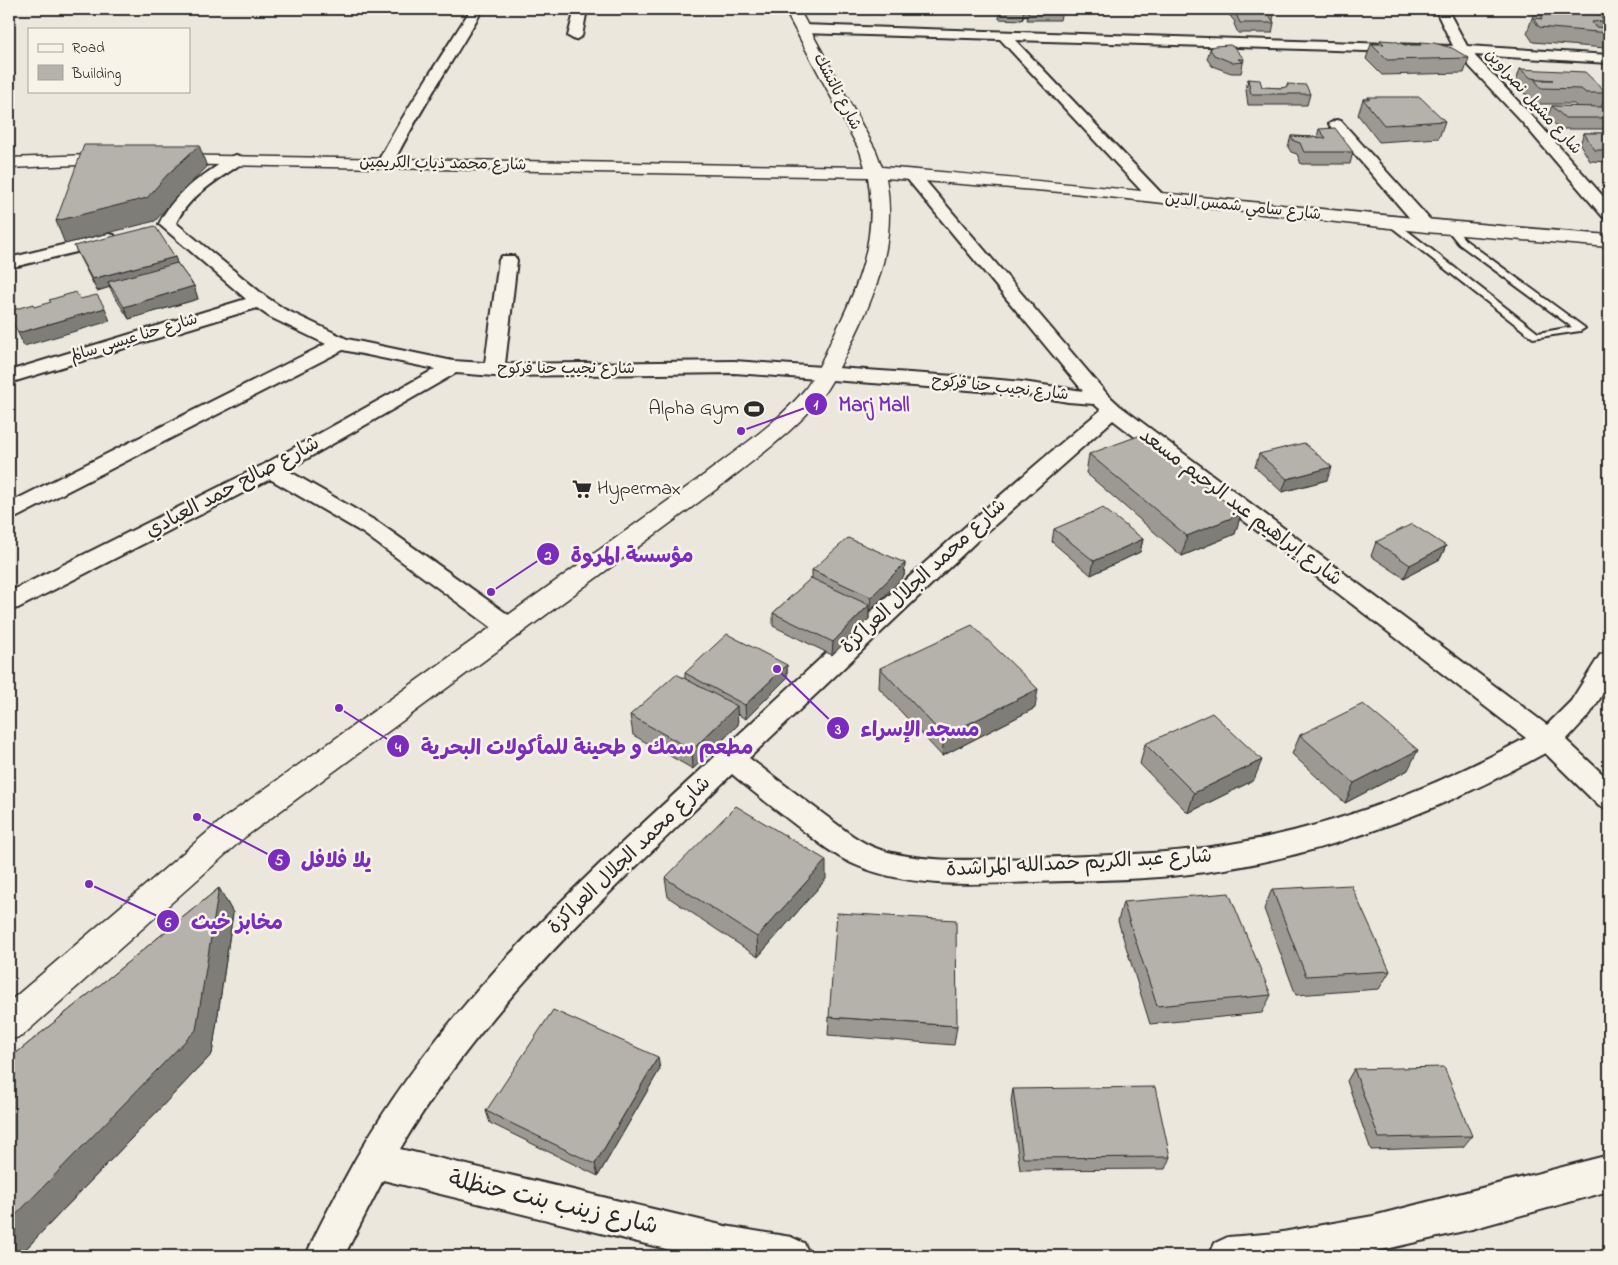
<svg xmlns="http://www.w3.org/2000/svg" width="1618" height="1265" font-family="'Indie Flower','Playpen Sans Arabic',sans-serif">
<rect width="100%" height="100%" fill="#ebe7dd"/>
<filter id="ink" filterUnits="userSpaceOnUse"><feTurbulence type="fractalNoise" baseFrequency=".02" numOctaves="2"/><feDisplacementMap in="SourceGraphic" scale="10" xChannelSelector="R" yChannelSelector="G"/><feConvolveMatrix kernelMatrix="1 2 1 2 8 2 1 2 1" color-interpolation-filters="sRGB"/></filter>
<g filter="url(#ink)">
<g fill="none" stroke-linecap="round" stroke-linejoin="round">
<defs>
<path id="lane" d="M 1389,221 L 1395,221 L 1538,333 L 1572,327 L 1459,244 L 1446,228 L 1447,226 L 1453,226 L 1465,240 L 1585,328 L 1580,331 L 1533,338 L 1389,225 Z"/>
<path id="street" d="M 471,9 L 483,9 C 453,60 420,110 393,163 L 391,166 L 379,166 L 377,163 C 405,110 439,60 471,9 Z
M 575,9 L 587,9 L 582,36 L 575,40 L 568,36 Z
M 1435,9 L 1447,9 L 1467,46 L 1609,55 L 1609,63 L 1474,55 L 1532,116 L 1609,203 L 1609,218 L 1603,217 L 1522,122 L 1458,54 L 1015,40 L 1162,194 L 1164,197 L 1162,200 L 1150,200 L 1000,39 L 802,33 L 796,29 L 802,25 L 1453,46 Z
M 1336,120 L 1341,121 L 1432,222 L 1434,226 L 1432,230 L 1420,230 L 1331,127 L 1329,124 Z
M 236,155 L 242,157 L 244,160 L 242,163 C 218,180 189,195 176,223 L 266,297 L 284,309 L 347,339 L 453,361 L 485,363 L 499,260 L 502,256 L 514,256 L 517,260 L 505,364 L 734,361 L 954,376 L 1023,382 L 1083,391 L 904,175 L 912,170 L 918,172 L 1107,394 L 1120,406 L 1547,725 L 1571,701 L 1600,655 L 1609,652 L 1609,684 L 1590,714 L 1566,740 L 1609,780 L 1609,809 L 1599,806 L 1545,753 C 1440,811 1324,856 1205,872 C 1149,880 1092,880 1035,882 C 976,884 914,889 858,866 C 835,857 817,841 797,826 C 775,809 753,792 732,774 C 612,890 485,1004 400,1149 L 725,1226 L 791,1237 L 804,1243 L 810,1256 L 695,1256 L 383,1180 L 344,1256 L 306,1256 C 316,1231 330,1207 343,1182 C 436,1005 589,874 733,740 C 854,627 974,515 1101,410 L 1094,404 L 1068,402 L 1023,394 L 734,373 L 494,376 L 456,373 L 287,470 L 379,523 L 520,623 L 523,629 L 520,635 L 511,638 L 502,635 L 363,533 L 270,479 L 18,608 L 9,610 L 9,592 L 263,465 L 435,369 L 343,350 L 17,517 L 9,519 L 9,503 L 326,344 L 270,317 L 257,308 L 9,383 L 9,371 L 246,299 L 159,224 C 174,192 203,176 230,157 ZM 1113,420 L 1526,738 C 1438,786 1342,824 1242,842 C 1174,855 1104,855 1035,858 C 984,859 927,865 878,849 C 856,841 840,826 822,813 C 798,795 773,776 749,758 L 980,538 Z
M 108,234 L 114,235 L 117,239 L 114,243 L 9,268 L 9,258 Z
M 1609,1155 L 1609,1191 L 1468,1230 L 1356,1256 L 1209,1256 L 1215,1243 L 1228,1237 L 1277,1233 L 1373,1216 Z"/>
<path id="secondary" d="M 779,9 L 796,9 L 801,13 L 876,151 L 882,167 C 1125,187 1366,216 1609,235 L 1609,247 L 1426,232 L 1073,193 L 886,178 C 897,242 877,292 849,348 C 839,368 830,387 816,404 C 789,435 754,460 722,485 L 245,837 L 22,1036 L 9,1040 L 9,1002 L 223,819 L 704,475 C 739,448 778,423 806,388 C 816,374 824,357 831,341 C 859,286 878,239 868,177 L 167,164 L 161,163 L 158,159 L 161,155 L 865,167 L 860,151 L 788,16 Z
M 116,154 L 122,155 L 125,159 L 122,163 L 9,168 L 9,158 Z"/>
</defs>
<!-- lane casing -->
<use href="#lane" stroke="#2b2b2b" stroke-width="4"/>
<!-- street casing -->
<use href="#street" stroke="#2b2b2b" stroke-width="4"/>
<!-- secondary casing -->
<use href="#secondary" stroke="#2b2b2b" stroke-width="3"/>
<!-- lane -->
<use href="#lane" fill="#f7f3e8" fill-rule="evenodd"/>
<!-- street -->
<use href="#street" fill="#f7f3e8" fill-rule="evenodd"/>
<!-- secondary -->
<use href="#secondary" fill="#f7f3e8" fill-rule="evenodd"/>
</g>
<!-- wall -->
<path fill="#9c9993" stroke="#2b2b2b" d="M 1000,9 L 1062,11 L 1060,20 L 1027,20 L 1028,16 L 1024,16 L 1022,20 L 999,19 Z
M 1228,9 L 1275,9 L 1273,20 L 1274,23 L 1272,33 L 1238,33 L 1234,24 L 1235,22 L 1227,12 Z
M 1535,9 L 1604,21 L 1602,27 L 1609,31 L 1609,37 L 1605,48 L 1533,42 L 1527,33 Z
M 1380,40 L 1405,45 L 1419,45 L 1420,42 L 1469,58 L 1464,73 L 1382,75 L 1366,59 L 1371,44 L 1379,44 Z
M 1210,49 L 1244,59 L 1241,73 L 1231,73 L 1212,66 L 1207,59 Z
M 1520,69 L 1607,93 L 1601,107 L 1609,114 L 1609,129 L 1560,129 L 1547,117 L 1552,106 L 1577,107 L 1574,104 L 1534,104 L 1529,96 L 1529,95 L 1525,94 L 1515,85 Z
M 1248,79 L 1262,87 L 1282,88 L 1287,87 L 1287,84 L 1310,94 L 1307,105 L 1248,105 L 1246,90 Z
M 1368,97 L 1445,121 L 1439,138 L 1379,142 L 1358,115 L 1363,99 L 1368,99 Z
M 1319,129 L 1353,152 L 1350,164 L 1301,164 L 1297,154 L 1291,152 L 1288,147 L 1291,136 L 1317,137 Z
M 1584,133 L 1609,133 L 1609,162 L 1590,161 L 1580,144 Z
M 74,246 L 175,257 L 177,263 L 194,286 L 198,299 L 129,319 L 113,294 L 110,287 L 97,291 L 80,258 Z
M 1089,454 L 1241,514 L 1235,534 L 1182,556 L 1086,473 Z
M 1259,454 L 1327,480 L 1282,492 L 1255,467 Z
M 1054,529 L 1143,539 L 1140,552 L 1091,575 L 1052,542 Z
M 1376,542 L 1446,546 L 1440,559 L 1404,578 L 1371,556 Z
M 905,563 L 904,576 L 870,611 L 869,610 L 869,619 L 832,655 L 773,626 L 773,613 L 812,578 L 812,570 Z
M 787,665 L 787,678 L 746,719 L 737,714 L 738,725 L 693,769 L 633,735 L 630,715 L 685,679 L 685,673 Z
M 880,668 L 1035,708 L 942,756 L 879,688 Z
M 1300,735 L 1408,770 L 1345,803 L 1292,754 Z
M 1145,744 L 1254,780 L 1188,813 L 1140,764 Z
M 665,878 L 826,879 L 758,957 L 668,897 Z
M 219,888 L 233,913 L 212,1054 L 19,1256 L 11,1256 L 9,1255 L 9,1059 Z
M 1272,889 L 1390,971 L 1379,989 L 1296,995 L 1264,909 Z
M 1123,902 L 1271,995 L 1262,1013 L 1150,1024 L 1118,921 Z
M 829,1017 L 957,1026 L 954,1045 L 828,1035 Z
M 660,1069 L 598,1176 L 490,1123 L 486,1111 Z
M 1354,1069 L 1472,1136 L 1463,1147 L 1371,1150 L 1347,1081 Z
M 1013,1089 L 1170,1157 L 1165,1169 L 1020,1170 L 1011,1101 Z"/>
<!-- shaded-wall -->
<path fill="#7f7d78" stroke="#2b2b2b" d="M 1024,9 L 1029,9 L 1028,16 L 1024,16 L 1022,20 Z
M 199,145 L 207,167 L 175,198 L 155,221 L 65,244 L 56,221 L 167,175 Z
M 175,257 L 179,269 L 108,282 L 110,287 L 97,291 L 92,279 Z
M 194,286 L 198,299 L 129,319 L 124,307 Z
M 105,308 L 110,321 L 24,346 L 18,333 Z
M 1332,467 L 1327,480 L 1282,492 L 1287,479 Z
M 1241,514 L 1235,534 L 1182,556 L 1187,536 Z
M 1143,539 L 1140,552 L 1091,575 L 1094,561 Z
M 1446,546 L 1440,559 L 1404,578 L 1410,565 Z
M 905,563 L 904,576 L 870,611 L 871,597 Z
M 869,605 L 869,619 L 832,655 L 833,642 Z
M 787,665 L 787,678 L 746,719 L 745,705 Z
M 1038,689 L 1035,708 L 942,756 L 944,736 Z
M 737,706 L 738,725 L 693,769 L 692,750 Z
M 1418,750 L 1408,770 L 1345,803 L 1354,783 Z
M 1262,760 L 1254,780 L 1188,813 L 1194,793 Z
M 826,860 L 826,879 L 758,957 L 757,937 Z
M 219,888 L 233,913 L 212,1054 L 19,1256 L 15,1256 L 9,1251 L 9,1222 Z
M 658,1057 L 660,1069 L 598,1176 L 595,1164 Z"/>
<!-- building -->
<path fill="#b5b2ab" stroke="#2b2b2b" d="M 1000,9 L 1024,9 L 1023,10 Z
M 1029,9 L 1061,9 L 1062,11 L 1028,10 Z
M 1234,9 L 1275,9 L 1273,12 L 1268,13 L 1274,23 L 1240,23 L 1236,14 L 1238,14 Z
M 1535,9 L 1598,13 L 1604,21 L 1592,22 L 1595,27 L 1608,28 L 1609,31 L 1609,33 L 1539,27 L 1533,18 L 1542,19 L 1542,16 Z
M 1380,40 L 1395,41 L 1405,45 L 1421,45 L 1420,42 L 1434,43 L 1452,48 L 1469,58 L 1387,60 L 1371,44 L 1384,44 Z
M 1230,45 L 1234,47 L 1244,59 L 1238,59 L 1243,62 L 1233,63 L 1214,55 L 1210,49 L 1214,46 Z
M 1520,69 L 1585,72 L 1607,93 L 1586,93 L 1581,89 L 1541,88 L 1535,80 L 1553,80 L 1531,78 Z
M 1248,79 L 1260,80 L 1262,87 L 1282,88 L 1288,86 L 1287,84 L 1306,85 L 1310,94 L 1251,94 Z
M 1368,97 L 1420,97 L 1445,121 L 1384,125 L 1363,99 L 1370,99 Z
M 1552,106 L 1602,107 L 1609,114 L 1609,118 L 1565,118 Z
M 1335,128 L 1353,152 L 1304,152 L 1300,143 L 1294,141 L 1291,136 L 1326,138 L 1319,129 Z
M 1584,133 L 1609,133 L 1609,150 L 1595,150 Z
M 84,145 L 199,145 L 167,175 L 147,198 L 56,221 Z
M 155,226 L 175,257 L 92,279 L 74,246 Z
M 177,263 L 194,286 L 124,307 L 108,282 Z
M 76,292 L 80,299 L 97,295 L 105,308 L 18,333 L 9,315 L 9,311 L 33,304 L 34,307 L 51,302 L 49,300 Z
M 1141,435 L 1241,514 L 1187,536 L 1089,454 Z
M 1304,443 L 1332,467 L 1287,479 L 1259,454 Z
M 1103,508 L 1143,539 L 1094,561 L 1054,529 Z
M 1412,524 L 1446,546 L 1410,565 L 1376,542 Z
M 848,538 L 905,563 L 871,597 L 812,570 Z
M 811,578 L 869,605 L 833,642 L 773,613 Z
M 972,625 L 1038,689 L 944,736 L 880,668 Z
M 727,634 L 787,665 L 745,705 L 685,673 Z
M 676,674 L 737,706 L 692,750 L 630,715 Z
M 1363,704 L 1418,750 L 1354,783 L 1300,735 Z
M 1212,713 L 1262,760 L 1194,793 L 1145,744 Z
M 736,806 L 826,860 L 757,937 L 665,878 Z
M 1351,885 L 1390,971 L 1306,976 L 1272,889 Z
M 219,888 L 196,1030 L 9,1222 L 9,1059 Z
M 1229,893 L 1271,995 L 1157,1006 L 1123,902 Z
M 837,913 L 956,920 L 957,1026 L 829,1017 Z
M 553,1010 L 658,1057 L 595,1164 L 486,1111 Z
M 1444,1067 L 1472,1136 L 1379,1138 L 1354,1069 Z
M 1155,1087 L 1170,1157 L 1023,1158 L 1013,1089 Z"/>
</g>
<!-- icons -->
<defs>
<symbol id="stadium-bare" viewBox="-9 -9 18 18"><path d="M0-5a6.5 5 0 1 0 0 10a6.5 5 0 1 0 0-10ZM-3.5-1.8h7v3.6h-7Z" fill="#2b2b2b" stroke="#f7f3e8" stroke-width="2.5" paint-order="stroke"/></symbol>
<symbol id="supermarket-bare" viewBox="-9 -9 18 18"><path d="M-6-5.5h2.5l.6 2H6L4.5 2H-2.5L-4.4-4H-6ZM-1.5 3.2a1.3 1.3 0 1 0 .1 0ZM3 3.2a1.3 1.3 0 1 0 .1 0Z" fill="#2b2b2b" stroke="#f7f3e8" stroke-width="2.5" paint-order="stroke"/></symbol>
</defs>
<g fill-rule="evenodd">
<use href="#stadium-bare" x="740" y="395" width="28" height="28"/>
<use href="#supermarket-bare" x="568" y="475" width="28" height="28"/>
</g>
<g text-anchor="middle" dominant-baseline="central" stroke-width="5" stroke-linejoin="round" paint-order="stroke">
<!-- far-street labels -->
<g font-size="16" fill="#2b2b2b" stroke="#f7f3e8">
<text transform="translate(837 92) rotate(62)">شارع نالتشك</text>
<text transform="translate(1533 102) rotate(48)">شارع مشيل نصراوين</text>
<text transform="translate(443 164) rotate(1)">شارع محمد ذياب الكريمين</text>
<text transform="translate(1243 207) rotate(6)">شارع سامي شمس الدين</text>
<text transform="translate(134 338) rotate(-17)">شارع حنا عيسى سالم</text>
<text x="566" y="369">شارع نجيب حنا فركوح</text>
<text transform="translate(1000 388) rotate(6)">شارع نجيب حنا فركوح</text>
</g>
<!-- poi labels -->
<g font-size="20" fill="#2b2b2b" stroke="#f7f3e8" text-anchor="end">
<text x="739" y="409">Alpha Gym</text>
<text x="597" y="489" text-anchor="start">Hypermax</text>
</g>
<!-- street labels -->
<g font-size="20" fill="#2b2b2b" stroke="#f7f3e8">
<text transform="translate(233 488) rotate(-28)">شارع صالح حمد العبادي</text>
<text transform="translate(1240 508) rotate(37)">شارع إبراهيم عبد الرحيم مسعد</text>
<text transform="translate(924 577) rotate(-43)">شارع محمد الجلال العراكزة</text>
<text transform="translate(630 856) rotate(-44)">شارع محمد الجلال العراكزة</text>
<text transform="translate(1079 864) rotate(-3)">شارع عبد الكريم حمدالله المراشدة</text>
</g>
<!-- near-street labels -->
<g font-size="24" fill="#2b2b2b" stroke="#f7f3e8">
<text transform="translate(553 1204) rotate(13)">شارع زينب بنت حنظلة</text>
</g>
</g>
<!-- callouts -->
<path fill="none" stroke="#7b2cbf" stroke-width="2" d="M741 431L816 404M491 592L548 554M777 669L838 728M339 708L398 746M197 817L279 860M89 884L168 921"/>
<g fill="#7b2cbf" stroke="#f7f3e8" stroke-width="2">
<circle cx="741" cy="431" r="5"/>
<circle cx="491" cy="592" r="5"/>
<circle cx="777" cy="669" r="5"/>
<circle cx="339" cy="708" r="5"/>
<circle cx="197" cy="817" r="5"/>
<circle cx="89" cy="884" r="5"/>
<circle cx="816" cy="404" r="12"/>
<circle cx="548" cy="554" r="12"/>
<circle cx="838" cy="728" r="12"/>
<circle cx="398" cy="746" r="12"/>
<circle cx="279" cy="860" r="12"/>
<circle cx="168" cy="921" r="12"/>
</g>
<g font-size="15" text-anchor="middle" font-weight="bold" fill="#fff">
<text x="816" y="409">1</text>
<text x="548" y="560">2</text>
<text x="838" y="734">3</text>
<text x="398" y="752">4</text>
<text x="279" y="865">5</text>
<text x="168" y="927">6</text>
</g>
<g font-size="21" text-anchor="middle" font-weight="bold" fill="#7b2cbf" stroke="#f7f3e8" stroke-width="5" stroke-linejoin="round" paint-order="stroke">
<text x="874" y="411">Marj Mall</text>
<text x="632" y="562">مؤسسة المروة</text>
<text x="920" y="736">مسجد الإسراء</text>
<text x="587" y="754">مطعم سمك و طحينة للمأكولات البحرية</text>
<text x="336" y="867">يلا فلافل</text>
<text x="237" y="929">مخابز خيث</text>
</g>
<!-- margin -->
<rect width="1618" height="1265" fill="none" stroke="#f7f3e8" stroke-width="30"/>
<rect x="15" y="15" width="1588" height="1235" fill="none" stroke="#2b2b2b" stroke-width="2" filter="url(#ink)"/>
<!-- legend -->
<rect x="28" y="28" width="162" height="65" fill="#f7f3e8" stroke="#a5a39c"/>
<rect x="38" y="44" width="25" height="8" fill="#f7f3e8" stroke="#a5a39c"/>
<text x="72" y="52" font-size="15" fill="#2b2b2b">Road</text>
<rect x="38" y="65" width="25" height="15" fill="#b5b2ab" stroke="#a5a39c"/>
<text x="72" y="78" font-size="15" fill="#2b2b2b">Building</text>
</svg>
